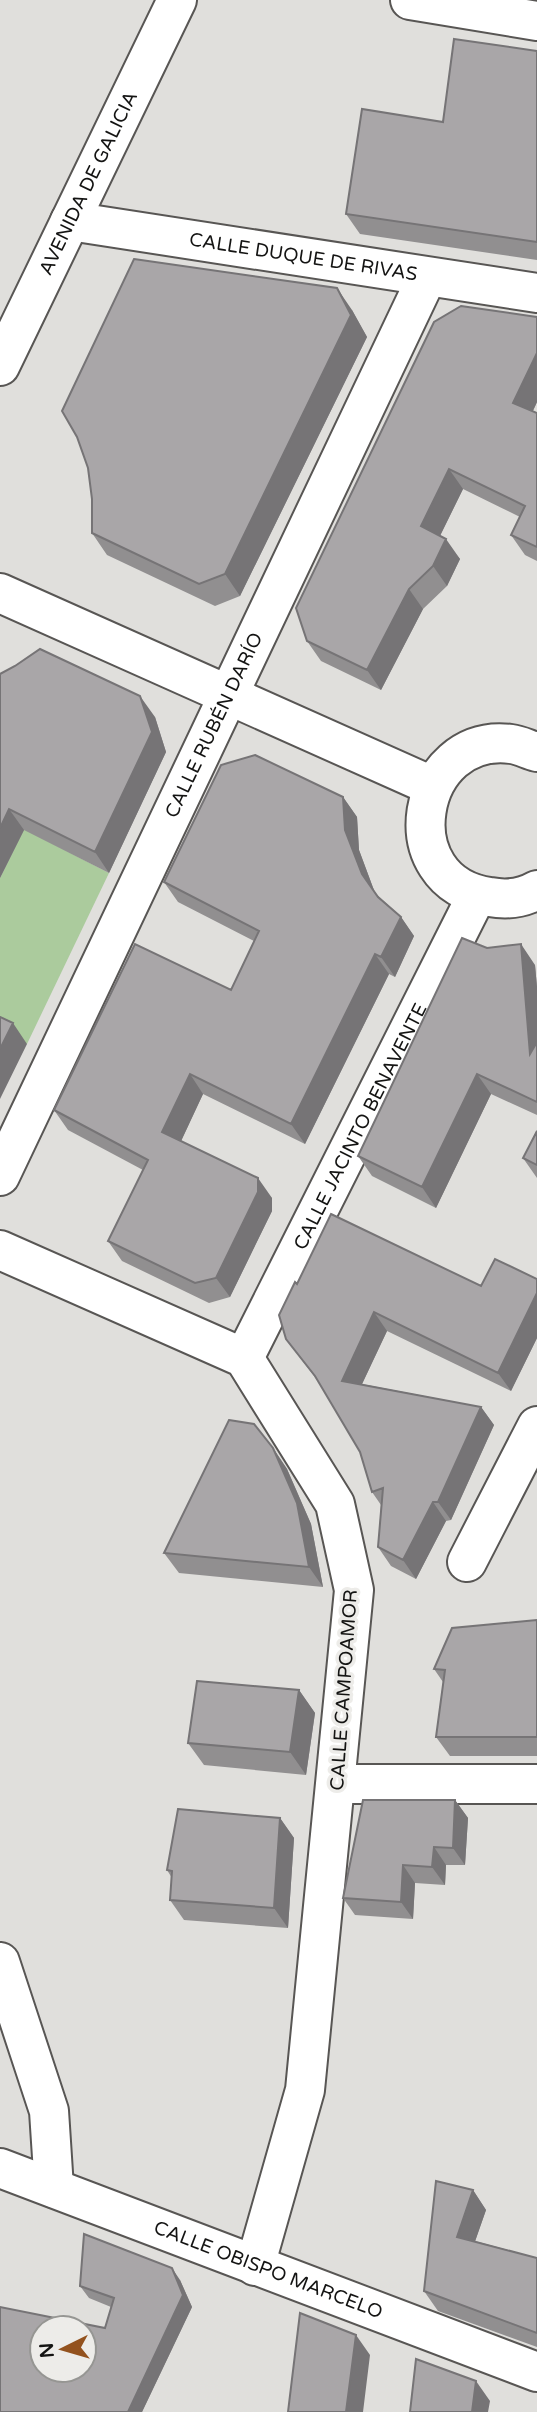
<svg xmlns="http://www.w3.org/2000/svg" width="537" height="2412" font-family="'Varela Round',sans-serif">
<rect width="100%" height="100%" fill="#e0dfdc"/>
<!-- green -->
<path fill="#abcb9d" d="M 24,829 L 109,873 L 27,1044 L 0,1030 L 0,878 Z"/>
<g fill="none" stroke-linecap="round" stroke-linejoin="round">
<defs>
<g id="minor">
<path d="M 410,0 L 537,21"/>
<path id="s1" d="M 70,221 L 537,293"/>
<path d="M 0,593 L 432,786"/>
<path d="M 537,752 C 529,750 520,745 511,744 C 415,732 389,883 490,897 C 506,900 523,898 537,890"/>
<path id="s2" d="M 0,1176 L 427,277"/>
<path d="M 0,1250 L 244,1358 L 335,1504 L 354,1590 L 305,2090 L 255,2266"/>
<path id="s3" d="M 244,1358 L 477,895"/>
<path d="M 467,1562 L 537,1426"/>
<path d="M 337,1784 L 537,1784"/>
<path d="M 0,1962 L 49,2111 L 54,2188"/>
<path id="s4" d="M 0,2168 L 537,2372"/>
</g>
<g id="major">
<path id="s5" d="M 0,366 L 177,0"/>
</g>
</defs>
<!-- minor casing -->
<use href="#minor" stroke="#585654" stroke-width="42"/>
<!-- major casing -->
<use href="#major" stroke="#585654" stroke-width="42"/>
<!-- minor -->
<use href="#minor" stroke="#fff" stroke-width="38"/>
<!-- major -->
<use href="#major" stroke="#fff" stroke-width="38"/>
</g>
<!-- wall -->
<path fill="#918f90" d="M 537,51 L 537,260 L 360,234 L 346,214 L 443,122 Z
M 352,310 L 367,337 L 240,596 L 215,606 L 107,555 L 92,533 Z
M 537,317 L 537,402 L 533,411 L 537,413 L 537,561 L 525,555 L 511,535 L 520,517 L 463,489 L 440,536 L 460,559 L 447,586 L 423,609 L 381,690 L 321,661 L 307,641 Z
M 0,674 L 155,717 L 166,752 L 109,873 L 24,830 L 0,878 Z
M 343,797 L 357,817 L 359,850 L 375,893 L 401,917 L 414,936 L 395,977 L 389,974 L 305,1144 L 203,1094 L 181,1141 L 272,1198 L 272,1211 L 230,1297 L 209,1303 L 122,1261 L 108,1241 L 143,1170 L 68,1130 L 54,1110 L 231,990 L 254,941 L 178,902 L 164,882 Z
M 487,948 L 535,965 L 537,987 L 537,1115 L 491,1094 L 436,1208 L 372,1176 L 358,1156 Z
M 537,1130 L 537,1178 L 523,1158 Z
M 537,1279 L 537,1338 L 511,1391 L 387,1331 L 362,1384 L 481,1407 L 494,1425 L 451,1520 L 446,1521 L 416,1579 L 391,1566 L 378,1547 L 381,1505 L 372,1492 L 360,1452 L 320,1384 L 286,1339 L 297,1284 L 481,1286 Z
M 273,1448 L 287,1469 L 311,1524 L 323,1587 L 179,1573 L 164,1553 Z
M 537,1620 L 537,1756 L 450,1756 L 436,1737 L 443,1682 L 434,1669 Z
M 299,1690 L 315,1713 L 306,1775 L 204,1765 L 188,1743 Z
M 455,1800 L 468,1818 L 465,1865 L 446,1865 L 445,1885 L 415,1883 L 413,1919 L 355,1915 L 343,1898 Z
M 280,1818 L 294,1838 L 288,1928 L 184,1920 L 170,1900 L 172,1878 L 167,1870 Z
M 473,2190 L 486,2210 L 475,2241 L 537,2258 L 537,2347 L 438,2311 L 424,2291 Z
M 180,2280 L 192,2307 L 142,2412 L 0,2412 L 105,2328 L 111,2307 L 89,2298 L 80,2286 Z"/>
<!-- shaded-wall -->
<path fill="#767476" d="M 337,288 L 352,310 L 367,337 L 240,596 L 225,574 Z
M 537,353 L 537,402 L 527,423 L 513,403 Z
M 449,469 L 463,489 L 435,546 L 421,526 Z
M 446,539 L 460,559 L 447,586 L 433,566 Z
M 409,589 L 423,609 L 381,690 L 367,670 Z
M 140,696 L 155,717 L 166,752 L 109,873 L 95,852 Z
M 343,797 L 357,817 L 359,850 L 375,893 L 362,874 L 345,830 Z
M 9,809 L 24,830 L 0,878 L 0,828 Z
M 401,917 L 414,936 L 395,977 L 381,957 Z
M 521,944 L 535,965 L 537,987 L 537,1063 L 530,1054 Z
M 375,954 L 389,974 L 305,1144 L 291,1124 Z
M 13,1023 L 27,1044 L 0,1099 L 0,1049 Z
M 190,1074 L 203,1094 L 176,1152 L 162,1132 Z
M 477,1074 L 491,1094 L 436,1208 L 422,1187 Z
M 258,1178 L 272,1198 L 272,1211 L 230,1297 L 216,1278 Z
M 537,1293 L 537,1338 L 511,1391 L 498,1373 Z
M 374,1312 L 387,1331 L 355,1399 L 342,1381 Z
M 481,1407 L 494,1425 L 451,1520 L 438,1502 Z
M 273,1448 L 287,1469 L 311,1524 L 323,1587 L 309,1567 Z
M 433,1502 L 446,1521 L 416,1579 L 403,1560 Z
M 299,1690 L 315,1713 L 306,1775 L 290,1752 Z
M 455,1800 L 468,1818 L 465,1865 L 453,1848 Z
M 280,1818 L 294,1838 L 288,1928 L 274,1908 Z
M 434,1847 L 446,1865 L 445,1885 L 432,1867 Z
M 403,1865 L 415,1883 L 413,1919 L 401,1902 Z
M 473,2190 L 486,2210 L 470,2256 L 457,2237 Z
M 172,2268 L 180,2280 L 192,2307 L 142,2412 L 128,2412 Z
M 356,2335 L 370,2355 L 363,2412 L 346,2412 Z
M 476,2381 L 490,2401 L 488,2412 L 472,2412 Z"/>
<!-- building -->
<path fill="#a9a6a8" stroke="#767476" stroke-width="2" fill-rule="evenodd" d="M 454,39 L 537,51 L 537,242 L 346,214 L 362,109 L 443,122 Z
M 134,259 L 337,288 L 351,315 L 225,574 L 199,584 L 92,533 L 92,499 L 88,468 L 77,437 L 62,411 Z
M 461,306 L 537,317 L 537,353 L 513,403 L 537,413 L 537,547 L 511,535 L 525,506 L 449,469 L 421,526 L 446,539 L 433,566 L 409,589 L 367,670 L 307,641 L 296,608 L 434,322 Z
M 40,649 L 140,696 L 152,732 L 95,852 L 9,809 L 0,828 L 0,674 L 15,666 Z
M 255,755 L 343,797 L 345,830 L 362,874 L 378,897 L 401,917 L 381,957 L 375,954 L 291,1124 L 190,1074 L 162,1132 L 258,1178 L 258,1192 L 216,1278 L 195,1283 L 108,1241 L 148,1160 L 54,1110 L 135,944 L 231,990 L 259,931 L 164,882 L 221,765 Z
M 462,938 L 487,948 L 521,944 L 530,1054 L 537,1042 L 537,1102 L 477,1074 L 422,1187 L 358,1156 Z
M 0,1017 L 13,1023 L 0,1049 Z
M 537,1131 L 537,1165 L 523,1158 Z
M 331,1214 L 481,1286 L 495,1259 L 537,1279 L 537,1293 L 498,1373 L 374,1312 L 342,1381 L 481,1407 L 438,1502 L 433,1502 L 403,1560 L 378,1547 L 383,1488 L 372,1492 L 360,1452 L 315,1376 L 286,1339 L 279,1315 L 295,1282 L 297,1284 Z
M 229,1420 L 254,1424 L 273,1448 L 297,1503 L 309,1567 L 164,1553 Z
M 537,1620 L 537,1737 L 436,1737 L 445,1670 L 434,1669 L 452,1628 Z
M 197,1681 L 299,1690 L 290,1752 L 188,1743 Z
M 363,1800 L 455,1800 L 453,1848 L 434,1847 L 432,1867 L 403,1865 L 401,1902 L 343,1898 Z
M 178,1809 L 280,1818 L 274,1908 L 170,1900 L 172,1871 L 167,1870 Z
M 436,2181 L 473,2190 L 457,2237 L 537,2258 L 537,2333 L 424,2291 Z
M 84,2234 L 172,2268 L 183,2295 L 128,2412 L 0,2412 L 0,2307 L 105,2328 L 114,2298 L 80,2286 ZM 42,2328 L 84,2328 L 84,2370 L 42,2370 Z
M 300,2313 L 356,2335 L 346,2412 L 288,2412 Z
M 416,2359 L 476,2381 L 472,2412 L 410,2412 Z"/>
<g text-anchor="middle" dominant-baseline="central" stroke-width="7" stroke-linejoin="round" paint-order="stroke">
<!-- street labels -->
<g font-size="19" fill="#141413" stroke="#edece9">
<text stroke="none"><textPath href="#s5" startOffset="203">AVENIDA DE GALICIA</textPath></text>
<text stroke="none"><textPath href="#s1" startOffset="236">CALLE DUQUE DE RIVAS</textPath></text>
<text stroke="none"><textPath href="#s2" startOffset="499">CALLE RUBÉN DARÍO</textPath></text>
<text stroke="none"><textPath href="#s3" startOffset="259">CALLE JACINTO BENAVENTE</textPath></text>
<text transform="translate(344 1690) rotate(-86)">CALLE CAMPOAMOR</text>
<text stroke="none"><textPath href="#s4" startOffset="287">CALLE OBISPO MARCELO</textPath></text>
</g>
</g>
<!-- north arrow -->
<g transform="translate(63 2349) rotate(265)"><circle r="33" fill="#edece9" stroke="#969693" stroke-width="2"/>
<path d="M0-5L12 26L0 18L-12 26Z" fill="#93521e"/>
<text y="-10" font-size="19" font-weight="bold" text-anchor="middle" fill="#141413">N</text>
</g>
</svg>
